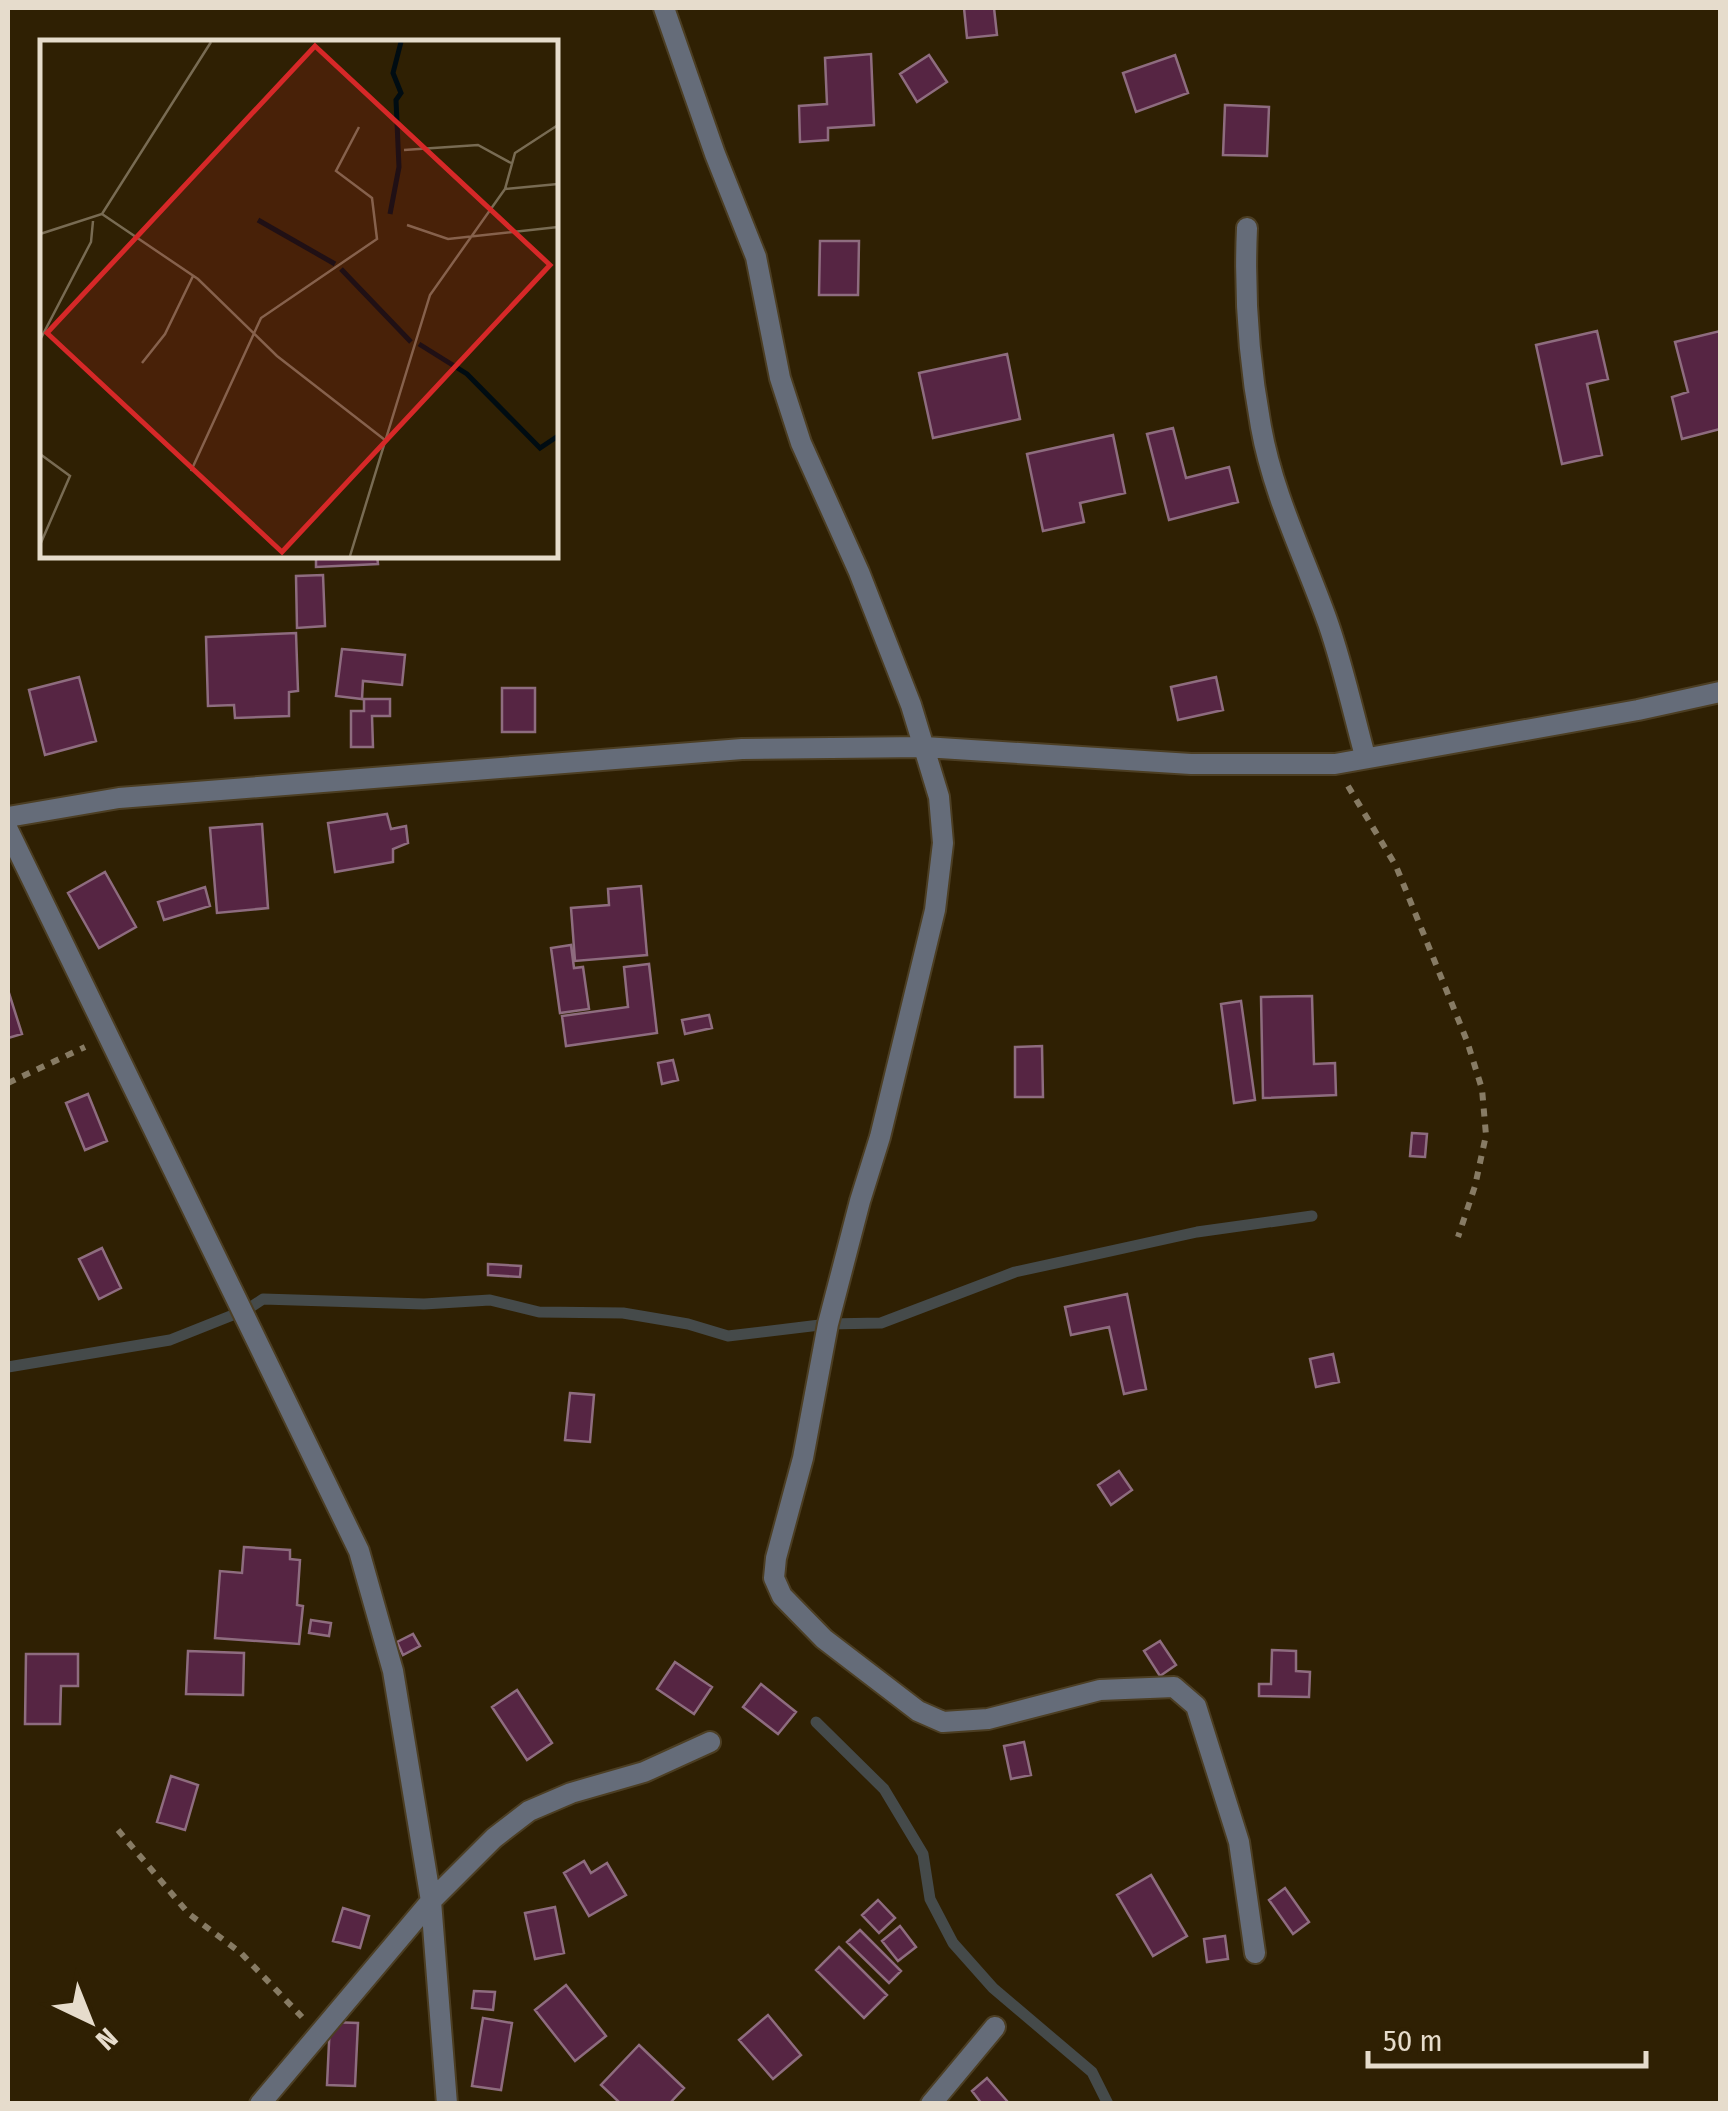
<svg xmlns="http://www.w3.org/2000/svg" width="1728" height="2111" font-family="'Fira Sans Condensed',sans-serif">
<rect width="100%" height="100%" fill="#2f2003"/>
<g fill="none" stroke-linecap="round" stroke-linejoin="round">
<!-- stream -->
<path stroke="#454a4a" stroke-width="11" d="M 8,1367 L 170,1340 L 248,1309 L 263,1299 L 424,1304 L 490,1300 L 539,1312 L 623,1313 L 688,1324 L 728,1336 L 828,1324 L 881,1323 L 1015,1272 L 1197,1232 L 1312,1216
M 816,1722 L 884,1789 L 923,1854 L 930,1899 L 953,1943 L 993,1988 L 1092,2072 L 1108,2104"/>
</g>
<!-- building -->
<path fill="#562543" stroke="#8e6c7f" stroke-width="2.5" d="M 964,8 L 994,8 L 997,35 L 967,38 Z
M 871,54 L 874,125 L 828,128 L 828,140 L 800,142 L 799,106 L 827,104 L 825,58 Z
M 929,55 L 947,82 L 917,102 L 900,74 Z
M 1175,55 L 1188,93 L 1136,112 L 1123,73 Z
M 1225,105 L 1269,107 L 1267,156 L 1223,155 Z
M 820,241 L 859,241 L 858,295 L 819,295 Z
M 1597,331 L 1608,379 L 1587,384 L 1602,455 L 1562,464 L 1536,345 Z
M 1720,331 L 1720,429 L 1682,439 L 1672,397 L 1688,392 L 1675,342 Z
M 1007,354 L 1020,419 L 933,438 L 919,373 Z
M 1173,428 L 1186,478 L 1229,467 L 1238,502 L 1169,520 L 1147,434 Z
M 1113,435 L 1125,493 L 1080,503 L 1084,522 L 1043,531 L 1027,454 Z
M 316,555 L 377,555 L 378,564 L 316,567 Z
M 323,575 L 325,626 L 297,628 L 296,576 Z
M 296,633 L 298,691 L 289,692 L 289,716 L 235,718 L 234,705 L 208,706 L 206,637 Z
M 342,649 L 405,655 L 402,685 L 363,681 L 362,699 L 336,696 Z
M 79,677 L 96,741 L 45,755 L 29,690 Z
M 1216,677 L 1223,710 L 1178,720 L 1171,687 Z
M 502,688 L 535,688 L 535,732 L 502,732 Z
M 364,699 L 390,699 L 390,716 L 372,716 L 373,747 L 351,747 L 351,711 L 364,711 Z
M 387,814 L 391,829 L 406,826 L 408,843 L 393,849 L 393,862 L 335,872 L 328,823 Z
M 262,824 L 268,908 L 217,913 L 210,828 Z
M 105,872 L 136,927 L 99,948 L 68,893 Z
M 641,886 L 647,955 L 575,961 L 571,908 L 609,905 L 608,889 Z
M 205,887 L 210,906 L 164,920 L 158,902 Z
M 571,945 L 574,968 L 583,967 L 589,1009 L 560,1013 L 551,948 Z
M 649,964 L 657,1033 L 566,1046 L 562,1016 L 628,1007 L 624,967 Z
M 8,990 L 22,1034 L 8,1038 Z
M 1312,996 L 1314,1064 L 1335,1063 L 1336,1095 L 1263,1098 L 1261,997 Z
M 1241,1001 L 1255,1100 L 1234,1103 L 1221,1004 Z
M 709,1015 L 712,1028 L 685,1034 L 682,1020 Z
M 1042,1046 L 1043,1097 L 1015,1097 L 1015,1047 Z
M 673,1060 L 678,1080 L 662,1084 L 658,1063 Z
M 88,1094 L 107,1141 L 85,1150 L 66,1103 Z
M 1412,1133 L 1427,1134 L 1425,1157 L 1410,1156 Z
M 102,1248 L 121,1288 L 99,1299 L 79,1259 Z
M 488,1264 L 521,1266 L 520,1277 L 488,1275 Z
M 1127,1294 L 1146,1389 L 1124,1394 L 1109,1327 L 1071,1335 L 1065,1307 Z
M 1333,1354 L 1339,1382 L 1316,1387 L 1310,1359 Z
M 570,1393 L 594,1395 L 590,1442 L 565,1440 Z
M 1119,1471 L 1132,1490 L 1111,1505 L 1098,1485 Z
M 244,1547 L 290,1550 L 290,1559 L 300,1560 L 297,1605 L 303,1606 L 299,1644 L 215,1638 L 220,1571 L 242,1573 Z
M 311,1620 L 331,1623 L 329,1636 L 309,1633 Z
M 413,1634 L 420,1646 L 403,1655 L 397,1642 Z
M 1160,1641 L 1176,1665 L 1160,1676 L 1144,1651 Z
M 1272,1650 L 1296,1651 L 1296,1671 L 1310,1672 L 1309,1697 L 1259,1696 L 1259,1684 L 1271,1684 Z
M 188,1651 L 244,1653 L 243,1695 L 186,1694 Z
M 26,1654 L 78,1654 L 78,1686 L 61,1686 L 60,1724 L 25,1724 Z
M 675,1662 L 712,1687 L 694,1714 L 657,1689 Z
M 761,1684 L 796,1712 L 778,1734 L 743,1707 Z
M 517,1690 L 552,1743 L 527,1760 L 492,1707 Z
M 1024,1742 L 1031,1775 L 1011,1779 L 1004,1746 Z
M 171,1776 L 198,1785 L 185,1830 L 157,1822 Z
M 584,1861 L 591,1873 L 607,1863 L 626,1895 L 589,1916 L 564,1873 Z
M 1151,1875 L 1187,1936 L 1153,1956 L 1117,1895 Z
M 1285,1888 L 1309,1922 L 1293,1934 L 1269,1900 Z
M 878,1900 L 895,1918 L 879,1933 L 862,1915 Z
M 555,1907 L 564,1953 L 535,1959 L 525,1913 Z
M 343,1908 L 369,1916 L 360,1948 L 333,1941 Z
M 900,1926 L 916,1947 L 898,1961 L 882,1941 Z
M 860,1930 L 901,1971 L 889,1983 L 847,1942 Z
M 1225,1936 L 1228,1959 L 1207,1962 L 1204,1939 Z
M 839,1947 L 887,1995 L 864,2018 L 816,1970 Z
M 566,1985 L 606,2036 L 575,2061 L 535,2010 Z
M 474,1991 L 495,1992 L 493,2010 L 472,2008 Z
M 768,2015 L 801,2055 L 773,2079 L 739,2040 Z
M 483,2018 L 512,2023 L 501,2090 L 472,2086 Z
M 330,2022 L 358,2023 L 355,2086 L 327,2085 Z
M 639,2045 L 684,2088 L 669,2104 L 621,2104 L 601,2085 Z
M 987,2078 L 1007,2101 L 1003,2104 L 982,2104 L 972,2091 Z"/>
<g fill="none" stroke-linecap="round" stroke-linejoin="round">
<defs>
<path id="minor" d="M 664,8 L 715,154 L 756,257 L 780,378 L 801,443 L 859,572 L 911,705 L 939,797 L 943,843 L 935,910 L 880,1137 L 860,1201 L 828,1324 L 803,1458 L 776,1558 L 774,1578 L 782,1596 L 824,1639 L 918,1711 L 943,1722 L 988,1719 L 1100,1690 L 1174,1687 L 1196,1706 L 1239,1842 L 1255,1953
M 1247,228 C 1244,294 1249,362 1261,427 C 1273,495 1305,558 1328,623 C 1343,666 1353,712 1365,756
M 8,817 L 119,798 L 742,749 L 924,747 L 1191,764 L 1335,764 L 1638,710 L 1720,692
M 8,830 L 359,1551 L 393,1671 L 431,1901 L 447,2104
M 260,2104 L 431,1901 L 494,1838 L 529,1811 L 571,1793 L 644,1772 L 710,1742
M 931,2104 L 995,2027"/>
</defs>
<!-- minor casing -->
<use href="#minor" stroke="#4c3e23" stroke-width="24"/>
<!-- path -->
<path stroke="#877b64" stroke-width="6" stroke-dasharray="8 8" stroke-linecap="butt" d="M 1348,786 L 1396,866 L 1467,1041 L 1482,1089 L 1486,1135 L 1475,1186 L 1458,1237
M 8,1083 L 85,1047
M 118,1830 L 189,1914 L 241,1953 L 302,2017"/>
<!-- minor -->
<use href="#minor" stroke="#656c79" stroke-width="20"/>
</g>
<!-- overview -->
<g transform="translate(40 40)">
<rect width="518" height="518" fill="#2f2003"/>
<path fill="none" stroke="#000c12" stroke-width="5" d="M 350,174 L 359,127 L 356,60 L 361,53 L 353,33 L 361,2M 218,180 L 295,224M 301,229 L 371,302M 379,304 L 427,334 L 500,408 L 518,396"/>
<path fill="none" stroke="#786b53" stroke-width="2.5" d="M 364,110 L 438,105 L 471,123M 465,149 L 518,144M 62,174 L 158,239 L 237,316 L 345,400M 367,185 L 408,199 L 518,187M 0,194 L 62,174 L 171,2M 0,300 L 51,202 L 53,181M 102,323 L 125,294 L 153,236M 0,414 L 30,436 L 0,505M 151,431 L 221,278 L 337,199 L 332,158 L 296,131 L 319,87M 310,516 L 390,255 L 465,149 L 475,113 L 518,85"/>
<path fill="#d62828" fill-opacity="0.15" stroke="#d62828" stroke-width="5" d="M 275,6 L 510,225 L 242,512 L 7,293 Z"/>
<rect width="518" height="518" fill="none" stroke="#e6dccc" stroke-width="5"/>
</g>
<!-- border -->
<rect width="1728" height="2111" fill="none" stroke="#e6dccc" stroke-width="20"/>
<!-- north arrow -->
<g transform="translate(90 2021) rotate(137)" stroke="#2f2003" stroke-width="8" paint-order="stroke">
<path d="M0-8L18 38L0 25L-18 38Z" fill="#e6dccc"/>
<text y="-15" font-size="28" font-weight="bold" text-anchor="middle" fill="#e6dccc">N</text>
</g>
<!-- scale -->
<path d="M1368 2051v15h278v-15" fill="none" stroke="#e6dccc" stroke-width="5"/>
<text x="1383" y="2051" font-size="30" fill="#e6dccc" stroke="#2f2003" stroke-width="8" paint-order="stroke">50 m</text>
</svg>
